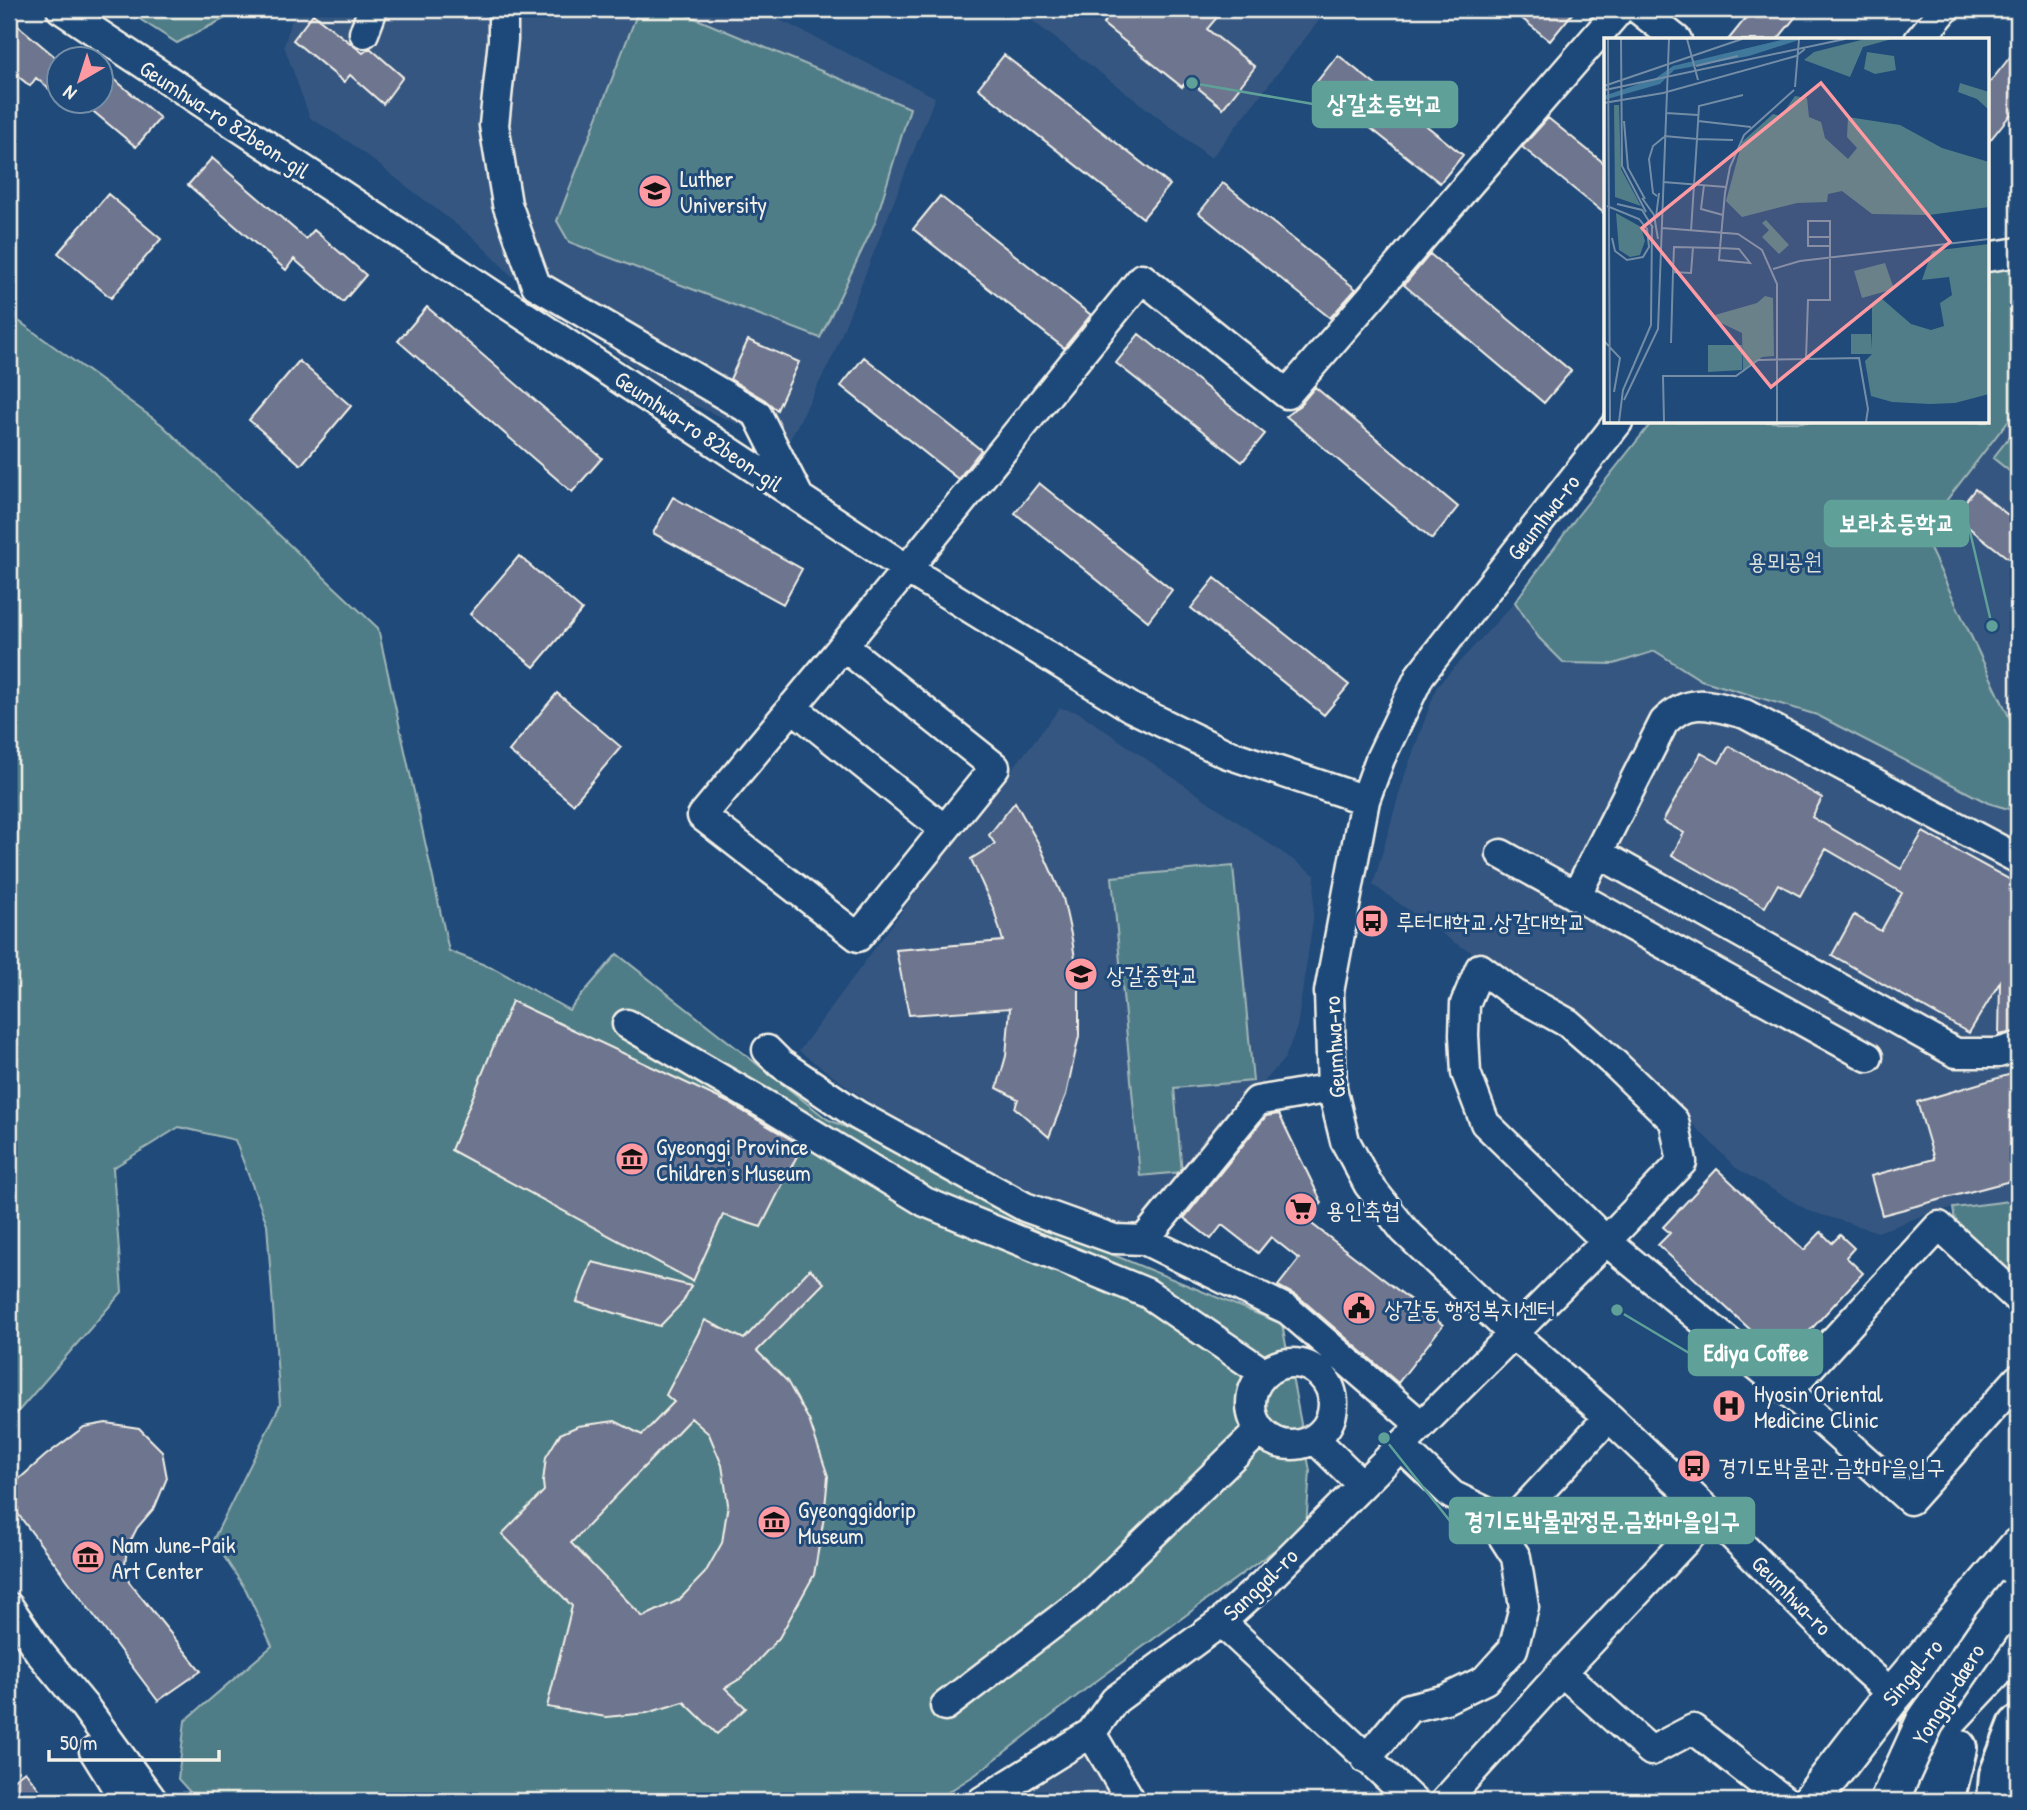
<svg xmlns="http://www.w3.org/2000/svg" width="2027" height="1810" font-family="'Patrick Hand','Poor Story',sans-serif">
<rect width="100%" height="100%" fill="#1f4a7a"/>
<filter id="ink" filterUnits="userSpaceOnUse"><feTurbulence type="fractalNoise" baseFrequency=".0143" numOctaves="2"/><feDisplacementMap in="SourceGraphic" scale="14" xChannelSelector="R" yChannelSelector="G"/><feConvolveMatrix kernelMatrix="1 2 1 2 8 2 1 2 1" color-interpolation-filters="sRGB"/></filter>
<g filter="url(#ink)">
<!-- built -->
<path fill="#365780" d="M 295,9 L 762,9 L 762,11 L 935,97 L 833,356 L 787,445 L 684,401 L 530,294 L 475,239 L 349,142 L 310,118 L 284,46 Z
M 1017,9 L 1328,9 L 1211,158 Z
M 2018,408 L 2018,728 L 2011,721 L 1922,532 Z
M 1515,602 L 1539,638 L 1614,664 L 1655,651 L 1701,680 L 1817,715 L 1988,803 L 2012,810 L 2018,799 L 2018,1200 L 1939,1210 L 1878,1232 L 1809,1211 L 1736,1168 L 1666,1097 L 1576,1013 L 1508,970 L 1458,945 L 1373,885 L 1403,780 L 1437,686 Z
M 1060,708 L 1078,712 L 1315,875 L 1313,920 L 1297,1027 L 1285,1058 L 1134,1230 L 1036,1197 L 870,1103 L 799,1051 L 917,891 Z
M 1099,1746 L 1131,1801 L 1012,1801 L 1038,1783 Z"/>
<!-- green -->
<path fill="#507d87" stroke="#a2b7b8" stroke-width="2" d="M 124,9 L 243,9 L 177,43 Z
M 639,9 L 673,9 L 910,108 L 875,223 L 820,338 L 569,242 L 557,221 Z
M 2018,252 L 2018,408 L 1922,532 L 2011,721 L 2018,728 L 2018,799 L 2012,810 L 1988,803 L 1817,715 L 1701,680 L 1655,651 L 1614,664 L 1564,663 L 1539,638 L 1515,602 L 1578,515 L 1652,422 L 1987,422 L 1987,257 Z
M 9,314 L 161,424 L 378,628 L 449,951 L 495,969 L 569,1010 L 617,954 L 827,1119 L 877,1141 L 1077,1240 L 1282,1324 L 1310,1471 L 1306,1527 L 1091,1685 L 975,1775 L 934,1801 L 463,1801 L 461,1798 L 454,1801 L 198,1801 L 178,1779 L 185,1721 L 272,1646 L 246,1590 L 213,1540 L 280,1405 L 267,1224 L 235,1140 L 179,1127 L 113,1168 L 122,1292 L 9,1422 Z
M 2018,426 L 2018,478 L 1993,458 Z
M 1233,866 L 1253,1081 L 1174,1088 L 1182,1172 L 1140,1176 L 1112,877 Z
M 2018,1200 L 2018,1286 L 1956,1227 L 1953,1208 Z"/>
<!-- building -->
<path fill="#6d748f" stroke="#f4f1e8" stroke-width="2" fill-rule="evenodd" d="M 1115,9 L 1224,9 L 1207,29 L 1255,67 L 1223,108 L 1188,80 L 1182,87 L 1103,24 Z
M 1510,9 L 1576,9 L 1550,41 Z
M 1753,9 L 1802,9 L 1777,40 L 1728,40 Z
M 313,14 L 363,53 L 370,48 L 403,77 L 383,104 L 350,75 L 344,82 L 293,40 Z
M 9,18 L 60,61 L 60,98 L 36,78 L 30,86 L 9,69 Z
M 2018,47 L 2018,105 L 1987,144 L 1987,86 Z
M 1004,55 L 1170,185 L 1143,218 L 978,88 Z
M 1338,55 L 1463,155 L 1440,183 L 1315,84 Z
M 113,78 L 160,118 L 136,147 L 82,102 L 102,102 L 102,93 Z
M 1548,118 L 1605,164 L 1605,214 L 1522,147 Z
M 212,158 L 306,239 L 314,230 L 366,275 L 343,302 L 294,259 L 286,270 L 188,185 Z
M 1223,183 L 1356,289 L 1330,318 L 1199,213 Z
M 108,194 L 161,239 L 111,298 L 58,253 Z
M 940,196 L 1091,315 L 1064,348 L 913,229 Z
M 1430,254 L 1571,371 L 1544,403 L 1404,285 Z
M 427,307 L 602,458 L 572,492 L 398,341 Z
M 1139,334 L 1265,434 L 1242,462 L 1116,363 Z
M 748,340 L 799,362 L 777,410 L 765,400 L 730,379 Z
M 864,357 L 981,450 L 958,479 L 841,386 Z
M 299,361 L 351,406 L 301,465 L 249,420 Z
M 1315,387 L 1458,507 L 1432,539 L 1286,416 L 1300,405 Z
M 1039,483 L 1172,590 L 1148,621 L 1015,513 Z
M 1975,489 L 2018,523 L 2018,566 L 1954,516 Z
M 673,497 L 802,569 L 783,604 L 653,533 Z
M 519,556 L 582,610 L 534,667 L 470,614 Z
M 1215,578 L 1349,685 L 1324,715 L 1191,608 Z
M 557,693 L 621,747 L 573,804 L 509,751 Z
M 1729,746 L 1822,798 L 1812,817 L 1901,869 L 1923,832 L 2018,884 L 2018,1031 L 1999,1035 L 2000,982 L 1969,1033 L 1832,955 L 1854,915 L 1881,931 L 1902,893 L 1826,849 L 1800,896 L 1778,884 L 1765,907 L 1672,855 L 1684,833 L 1663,821 L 1701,753 L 1719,763 Z
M 1015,802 L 1040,846 L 1063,898 L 1072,939 L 1079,985 L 1079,1036 L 1066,1095 L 1049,1137 L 1015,1108 L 1018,1099 L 997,1088 L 1006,1056 L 1010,1008 L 909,1015 L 896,950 L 1003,941 L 994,910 L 971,859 L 995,844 L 989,835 Z
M 512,1001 L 729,1103 L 802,1146 L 761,1227 L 723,1215 L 693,1281 L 451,1150 Z
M 2018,1072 L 2018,1179 L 1882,1215 L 1871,1176 L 1934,1159 L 1917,1102 Z
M 1279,1114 L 1322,1203 L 1308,1221 L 1443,1325 L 1398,1383 L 1299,1297 L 1278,1286 L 1299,1259 L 1271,1237 L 1258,1253 L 1222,1225 L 1211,1239 L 1184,1218 L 1266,1116 Z
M 1717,1169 L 1804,1250 L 1821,1232 L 1832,1243 L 1840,1235 L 1854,1248 L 1846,1257 L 1863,1273 L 1793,1349 L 1788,1344 L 1778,1355 L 1658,1245 L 1670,1233 L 1663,1227 Z
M 592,1262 L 691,1286 L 683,1302 L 660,1326 L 577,1302 Z
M 810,1269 L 824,1283 L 757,1351 L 787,1381 L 809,1420 L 828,1476 L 824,1517 L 814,1575 L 779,1638 L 743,1677 L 725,1688 L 746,1708 L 717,1734 L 684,1702 L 647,1713 L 606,1717 L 547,1707 L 572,1606 L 502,1534 L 544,1491 L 543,1482 L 546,1457 L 560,1434 L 578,1426 L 615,1421 L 642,1435 L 674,1402 L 666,1395 L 705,1320 L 744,1339 ZM 691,1418 L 709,1434 L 722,1465 L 728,1504 L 722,1543 L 705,1573 L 679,1600 L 643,1617 L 571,1543 Z
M 106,1423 L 139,1428 L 162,1451 L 167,1478 L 155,1507 L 137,1528 L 127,1548 L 125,1565 L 129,1582 L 201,1671 L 158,1701 L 9,1502 L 9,1488 L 45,1456 L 84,1427 Z
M 25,1771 L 40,1790 L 33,1801 L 9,1801 L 9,1783 Z"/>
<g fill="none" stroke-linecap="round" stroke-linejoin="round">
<defs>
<path id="minor" d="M 61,9 L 907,569 L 1132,708 L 1225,753 L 1365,800
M 503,9 L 503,40 L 494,125 L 507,204 L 536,285 L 757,414 L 798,495
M 1638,9 L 1677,40
M 364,33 L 373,9
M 1919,40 L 1945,9
M 1987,257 L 2018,252
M 1618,422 L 1420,675 L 1380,759 L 1365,800 L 1329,992 L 1332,1088 L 1345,1141 L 1368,1184 L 1404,1230 L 1513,1334 L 1609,1417 L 1711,1514 L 1861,1666 L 1893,1695
M 843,646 L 995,767 L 858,937 L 702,816 L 907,569 L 1142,278 L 1287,394 L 1620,9
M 792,707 L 944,829
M 1598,853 L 1956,1053 L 1998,1053 L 2018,1047
M 1501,854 L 1868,1057
M 1576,896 L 1664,722 C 1691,695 1713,706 1745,714 L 2018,859
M 627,1024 L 771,1108 L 925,1202 L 1147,1293 L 1264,1373
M 767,1050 L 780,1063 L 857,1115 L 1025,1207 L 1114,1239 L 1144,1240 L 1288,1310 L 1421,1425
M 1144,1240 L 1257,1101 L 1332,1088
M1251 1404a41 41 0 1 1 82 0a41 41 0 1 1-82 0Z
M 1788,1391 L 1939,1226 L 2018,1299
M 1315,1439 L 1361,1484
M 1501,1533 L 1609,1417
M 9,1607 L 40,1653 L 84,1706 L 153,1801
M 1221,1622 L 1413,1801
M 1562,1672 L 1651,1751 L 1693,1729 L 1785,1801
M 945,1706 L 1087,1598 L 1260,1430
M 1091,1733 L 1131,1801
M 94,1751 L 125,1801
M 1366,1759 L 1409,1708 L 1446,1699 L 1485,1680 L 1513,1649 L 1524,1607 L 1516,1557 L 1487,1512 L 1452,1495 L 1400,1446
M 982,1801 L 1091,1733 L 1115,1700 L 1221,1622 L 1264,1583 L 1606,1241 L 1682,1162 L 1674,1121 L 1615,1064 L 1568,1023 L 1515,994 L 1480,968 L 1465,1004 L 1464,1035 L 1466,1073 L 1485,1123 L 1606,1241 L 1788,1391 L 1910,1500 L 2018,1379
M 1445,1801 L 1562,1672 L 1711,1514"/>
<path id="major" d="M 1919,1729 L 1927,1741 L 1922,1801
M 1920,1749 L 2012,1652
M 1811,1801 L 1893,1695 L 2018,1547"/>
<path id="highway" d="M 1944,1801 L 1957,1748
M 1997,1801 L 1999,1775 L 2018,1726"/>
</defs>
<!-- minor casing -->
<use href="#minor" stroke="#f4f1e8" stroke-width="33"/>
<!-- major casing -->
<use href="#major" stroke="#f4f1e8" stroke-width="42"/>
<!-- highway casing -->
<use href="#highway" stroke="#f4f1e8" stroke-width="44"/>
<!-- minor -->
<use href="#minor" stroke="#1f4a7a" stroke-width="28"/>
<!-- major -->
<use href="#major" stroke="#1f4a7a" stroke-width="37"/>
<!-- highway -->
<use href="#highway" stroke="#1f4a7a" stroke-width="38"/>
<defs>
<path id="major-bridge" d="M 1889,1801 L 1925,1722 L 1992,1625 L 2018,1593"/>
</defs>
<!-- major-bridge casing -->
<use href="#major-bridge" stroke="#f4f1e8" stroke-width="42" stroke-linecap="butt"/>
<!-- major-bridge -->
<use href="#major-bridge" stroke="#1f4a7a" stroke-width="37"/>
</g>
</g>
<!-- icons -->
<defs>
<symbol id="university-disc" viewBox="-11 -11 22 22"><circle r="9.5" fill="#ff9aa2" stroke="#1f4a7a"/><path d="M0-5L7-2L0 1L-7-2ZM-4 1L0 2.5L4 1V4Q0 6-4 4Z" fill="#111"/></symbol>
<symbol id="bus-disc" viewBox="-11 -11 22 22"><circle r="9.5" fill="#ff9aa2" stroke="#1f4a7a"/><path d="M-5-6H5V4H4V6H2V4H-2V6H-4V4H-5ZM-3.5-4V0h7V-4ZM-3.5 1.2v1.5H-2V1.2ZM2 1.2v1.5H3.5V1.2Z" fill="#111"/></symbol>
<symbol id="school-disc" viewBox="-11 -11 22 22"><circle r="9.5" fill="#ff9aa2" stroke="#1f4a7a"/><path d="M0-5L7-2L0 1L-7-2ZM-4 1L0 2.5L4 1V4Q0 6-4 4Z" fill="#111"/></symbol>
<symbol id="museum-disc" viewBox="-11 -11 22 22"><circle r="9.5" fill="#ff9aa2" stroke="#1f4a7a"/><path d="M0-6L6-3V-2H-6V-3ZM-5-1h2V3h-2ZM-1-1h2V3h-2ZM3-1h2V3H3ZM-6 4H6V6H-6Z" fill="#111"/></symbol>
<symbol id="supermarket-disc" viewBox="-11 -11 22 22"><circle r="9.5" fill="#ff9aa2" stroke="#1f4a7a"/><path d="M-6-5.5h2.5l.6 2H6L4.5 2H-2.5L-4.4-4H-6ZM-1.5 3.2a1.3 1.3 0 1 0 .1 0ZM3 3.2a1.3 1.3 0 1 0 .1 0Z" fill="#111"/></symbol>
<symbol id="civic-disc" viewBox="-11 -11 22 22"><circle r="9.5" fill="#ff9aa2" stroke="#1f4a7a"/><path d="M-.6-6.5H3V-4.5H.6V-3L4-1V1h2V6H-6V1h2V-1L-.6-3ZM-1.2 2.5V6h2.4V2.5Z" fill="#111"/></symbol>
<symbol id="hospital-disc" viewBox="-11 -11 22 22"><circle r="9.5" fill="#ff9aa2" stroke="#1f4a7a"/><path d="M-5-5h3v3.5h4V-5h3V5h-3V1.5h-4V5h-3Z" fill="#111"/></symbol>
</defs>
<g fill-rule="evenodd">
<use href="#university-disc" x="636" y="172" width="38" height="38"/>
<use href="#bus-disc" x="1353" y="902" width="38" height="38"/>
<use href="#school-disc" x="1062" y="955" width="38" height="38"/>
<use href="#museum-disc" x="613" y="1140" width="38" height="38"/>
<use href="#supermarket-disc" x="1282" y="1190" width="38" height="38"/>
<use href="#civic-disc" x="1340" y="1289" width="38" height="38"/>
<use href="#hospital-disc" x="1710" y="1387" width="38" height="38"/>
<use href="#bus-disc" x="1675" y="1447" width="38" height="38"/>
<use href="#museum-disc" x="755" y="1503" width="38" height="38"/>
<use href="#museum-disc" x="69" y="1538" width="38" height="38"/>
</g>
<g text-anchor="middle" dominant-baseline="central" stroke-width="6" stroke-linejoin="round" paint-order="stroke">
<!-- street labels -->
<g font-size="23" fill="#f4f1e8" stroke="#1f4a7a">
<text transform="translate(225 119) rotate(33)">Geumhwa-ro 82beon-gil</text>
<text transform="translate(699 431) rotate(34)">Geumhwa-ro 82beon-gil</text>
<text transform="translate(1543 517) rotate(-52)">Geumhwa-ro</text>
<text transform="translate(1334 1047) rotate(-93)">Geumhwa-ro</text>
<text transform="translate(1260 1584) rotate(-44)">Sanggal-ro</text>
<text transform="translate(1792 1595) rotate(45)">Geumhwa-ro</text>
<text transform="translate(1912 1672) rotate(-50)">Singal-ro</text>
<text transform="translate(1948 1694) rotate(-58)">Yonggu-daero</text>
</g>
<!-- poi labels -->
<g font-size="23" fill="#f4f1e8" stroke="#1f4a7a" text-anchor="start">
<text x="680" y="178">Luther<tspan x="680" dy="26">University</tspan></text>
<text x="1396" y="921">루터대학교.상갈대학교</text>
<text x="1106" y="974">상갈중학교</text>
<text x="656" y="1146">Gyeonggi Province<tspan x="656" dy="26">Children's Museum</tspan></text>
<text x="1326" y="1209">용인축협</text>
<text x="1384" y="1308">상갈동 행정복지센터</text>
<text x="1754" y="1393">Hyosin Oriental<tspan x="1754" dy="26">Medicine Clinic</tspan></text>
<text x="1718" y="1466">경기도박물관.금화마을입구</text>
<text x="798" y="1509">Gyeonggidorip<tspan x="798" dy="26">Museum</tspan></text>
<text x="112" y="1544">Nam June-Paik<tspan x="112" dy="26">Art Center</tspan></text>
</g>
<!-- park labels -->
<g font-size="23" fill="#dbe0d9" stroke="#1f4a7a">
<text x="1785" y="560">용뫼공원</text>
</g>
</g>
<!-- overview -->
<g transform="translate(1604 38)">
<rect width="385" height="385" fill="#1f4a7a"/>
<path d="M 261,1 L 288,1 L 259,9 L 246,39 L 200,22 L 210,14 ZM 263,14 L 290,18 L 292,32 L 271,36 L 260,31 ZM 356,45 L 385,54 L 385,72 L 373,61 L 354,54 ZM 191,58 L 203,60 L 205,79 L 217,84 L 221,100 L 244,121 L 253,110 L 243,99 L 244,79 L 296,87 L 338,110 L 385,124 L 385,169 L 325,177 L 268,176 L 238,153 L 224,156 L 223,164 L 193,165 L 138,179 L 122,163 L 138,104 L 169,76 L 177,78 ZM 10,67 L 15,67 L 17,131 L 37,168 L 11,159 ZM 12,175 L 37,189 L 41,203 L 36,217 L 26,219 L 15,212 ZM 162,182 L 185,207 L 175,216 L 158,199 L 165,192 L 158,185 ZM 385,206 L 385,356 L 351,365 L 326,366 L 288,364 L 267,358 L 261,323 L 268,316 L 247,316 L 247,296 L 267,296 L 268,311 L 268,266 L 277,260 L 307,286 L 327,292 L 340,288 L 336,265 L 348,257 L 345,239 L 318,242 L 328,213 ZM 281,225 L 290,251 L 258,260 L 250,233 ZM 161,258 L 169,260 L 170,318 L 158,319 L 139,334 L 138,295 L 115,284 L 111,277 L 153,265 ZM 104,307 L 138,307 L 138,332 L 104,334 Z" fill="#507d87"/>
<path d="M 181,1 L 198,1 L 145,18 L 70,32 L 56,46 L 0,62 L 0,58 L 52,40 L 69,28 Z" fill="#41799d"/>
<path fill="none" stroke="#748da6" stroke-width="2" d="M 4,1 L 6,384M 17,1 L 18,128 L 42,174M 83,1 L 94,42M 92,28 L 134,18M 0,48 L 138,1M 191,49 L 195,1M 1,52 L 241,1M 0,65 L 59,55 L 192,18 L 201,11M 62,75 L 94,77M 20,83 L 24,130 L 41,161M 94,83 L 147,89M 60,98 L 93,101 L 95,68 L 139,57M 59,144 L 122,149M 100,147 L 97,171 L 119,177M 53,158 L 49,155 L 45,121 L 49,108 L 60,99M 38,160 L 50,177 L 54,201M 13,166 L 38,172 L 49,190M 3,168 L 35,181 L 43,191 L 45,209 L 39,219 L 23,222 L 11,213 L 8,200M 52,179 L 55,155M 58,190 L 134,196 L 158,212 L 173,246 L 173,384M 87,193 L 93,101 L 129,102M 204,199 L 226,199M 169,231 L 196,223 L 385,201M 69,234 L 70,209 L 116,210 L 135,211 L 146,225 L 115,222 L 116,210 L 121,155 L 126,129 L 140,97 L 190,52M 0,303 L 16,320 L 10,354M 67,305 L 69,234 L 87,235 L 89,209M 202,321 L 204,262 L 226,262 L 226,183 L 204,183 L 204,208 L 226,208M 20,362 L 54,291 L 65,1M 15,384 L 19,352 L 47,287 L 48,187M 60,384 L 59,338 L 132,338 L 154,322 L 255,320 L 264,371 L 262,384"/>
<path fill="#ff9aa2" fill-opacity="0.15" stroke="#ff9aa2" stroke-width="3.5" d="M 217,45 L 346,204 L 167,349 L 38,190 Z"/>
<rect width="385" height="385" fill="none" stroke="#f4f1e8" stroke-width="3.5"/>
</g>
<!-- callouts -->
<path fill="none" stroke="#5fa199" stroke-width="2.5" d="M1192 83L1313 104M1992 626L1968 523M1617 1310L1689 1353M1384 1438L1450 1521"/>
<g fill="#5fa199" stroke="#1f4a7a" stroke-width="2.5">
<circle cx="1192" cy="83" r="7"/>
<circle cx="1992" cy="626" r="7"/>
<circle cx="1617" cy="1310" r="7"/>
<circle cx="1384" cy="1438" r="7"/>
</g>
<g fill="#5fa199" stroke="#5fa199" stroke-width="2.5">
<rect x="1313" y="82" width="144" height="45" rx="7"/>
<rect x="1825" y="501" width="143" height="45" rx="7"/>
<rect x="1689" y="1330" width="133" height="45" rx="7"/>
<rect x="1450" y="1498" width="304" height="45" rx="7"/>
</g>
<g font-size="24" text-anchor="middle" font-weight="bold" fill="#fff">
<text x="1385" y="112">상갈초등학교</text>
<text x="1897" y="531">보라초등학교</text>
<text x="1756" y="1361">Ediya Coffee</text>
<text x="1602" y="1529">경기도박물관정문.금화마을입구</text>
</g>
<!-- margin -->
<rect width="2027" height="1810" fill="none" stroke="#1f4a7a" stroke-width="35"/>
<rect x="18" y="18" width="1992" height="1775" fill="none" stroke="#f4f1e8" stroke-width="2.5" filter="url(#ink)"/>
<!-- north arrow -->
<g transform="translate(80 80) rotate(219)"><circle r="33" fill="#1f4a7a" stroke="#748da6" stroke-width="2"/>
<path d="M0-5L12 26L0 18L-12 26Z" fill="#ff9aa2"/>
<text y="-10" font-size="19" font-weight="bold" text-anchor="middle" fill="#f4f1e8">N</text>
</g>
<!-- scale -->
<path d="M49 1750v10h170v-10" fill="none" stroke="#f4f1e8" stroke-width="3.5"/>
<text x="60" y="1750" font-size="21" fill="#f4f1e8" stroke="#1f4a7a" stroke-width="5" paint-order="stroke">50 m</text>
</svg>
